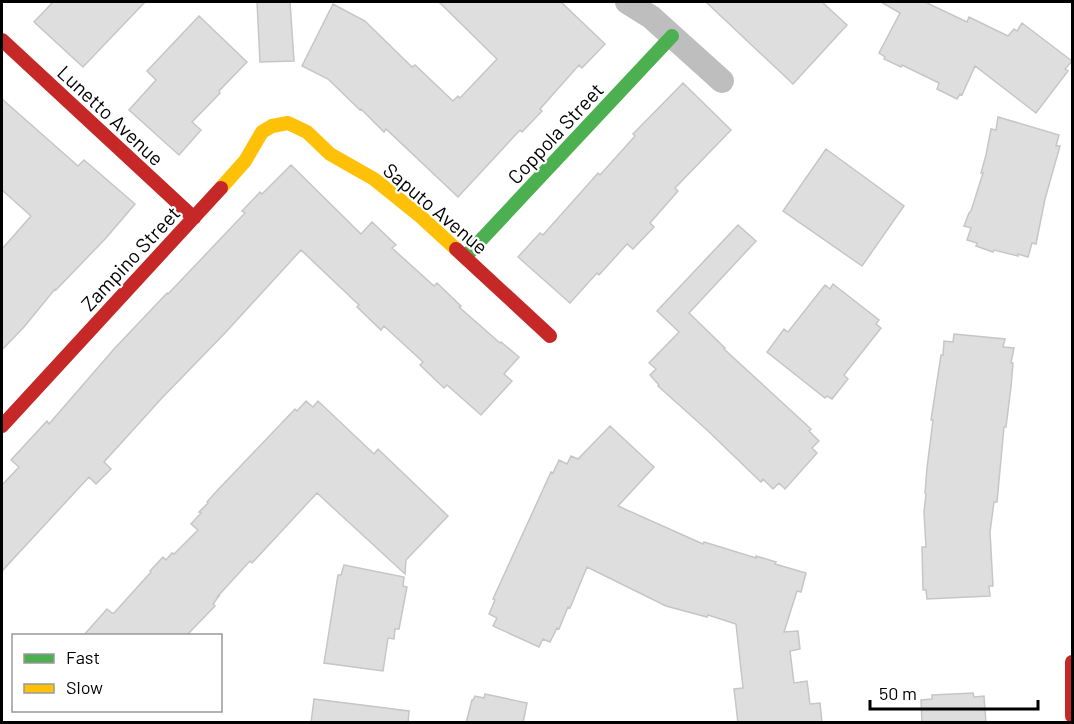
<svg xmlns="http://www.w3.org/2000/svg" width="1074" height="724" font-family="Barlow,sans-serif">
<rect width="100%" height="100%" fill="#fff"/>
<!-- building -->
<path fill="#dedede" stroke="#c6c6c6" stroke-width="1.5" d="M 53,2 L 145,2 L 83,67 L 34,22 Z
M 257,2 L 290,2 L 294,61 L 260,62 Z
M 439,2 L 561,2 L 605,44 L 582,68 L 579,65 L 540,109 L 542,111 L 522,132 L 520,130 L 458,197 L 386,129 L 384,132 L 361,109 L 360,110 L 328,79 L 302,66 L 333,4 L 365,21 L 412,67 L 415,65 L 453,101 L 458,96 L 460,98 L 497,59 Z
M 706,2 L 822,2 L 847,25 L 793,84 Z
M 881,2 L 925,2 L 967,22 L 969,17 L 1008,36 L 1014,29 L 1017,31 L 1022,23 L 1072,61 L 1065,69 L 1068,71 L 1036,113 L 975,66 L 962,95 L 960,94 L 957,99 L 937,89 L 939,83 L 902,65 L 901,67 L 884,59 L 885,57 L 879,53 L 900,13 Z
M 199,16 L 247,62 L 219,91 L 220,93 L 192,122 L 201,130 L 179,155 L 129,110 L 156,80 L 147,71 Z
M 683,83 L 731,130 L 675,188 L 678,191 L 650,223 L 654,227 L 633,249 L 627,244 L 599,275 L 597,273 L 570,303 L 518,257 L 540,233 L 543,235 L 598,173 L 600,175 L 635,136 L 633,134 Z
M 2,99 L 78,166 L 84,160 L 135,204 L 106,238 L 56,290 L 55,289 L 24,327 L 2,350 L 2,249 L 31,216 L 2,190 Z
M 998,117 L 1059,135 L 1056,146 L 1060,146 L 1045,199 L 1036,244 L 1032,243 L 1028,257 L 1018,254 L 1018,256 L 994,250 L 993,252 L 976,246 L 977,243 L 967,240 L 971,228 L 964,226 L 969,213 L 971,211 L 983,173 L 981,173 L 986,155 L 991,129 L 996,130 Z
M 826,149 L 904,206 L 862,266 L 783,211 Z
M 291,165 L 361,234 L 372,222 L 396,245 L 392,248 L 434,286 L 437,283 L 461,306 L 459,307 L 500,343 L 501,342 L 519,357 L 504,374 L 512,381 L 481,415 L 447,385 L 444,388 L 420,365 L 423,362 L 384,326 L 381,330 L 357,307 L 359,305 L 301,250 L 225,333 L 161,399 L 104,462 L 111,469 L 96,484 L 89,477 L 2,571 L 2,485 L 19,467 L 11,460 L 47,421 L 49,424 L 114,349 L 167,293 L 168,294 L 245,213 L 242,211 L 260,192 L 262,194 Z
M 738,225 L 756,241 L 689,313 L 725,348 L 724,349 L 811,429 L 809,431 L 819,441 L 812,448 L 817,453 L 785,489 L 779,483 L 773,489 L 763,479 L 761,482 L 707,430 L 658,386 L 659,385 L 650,375 L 656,369 L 649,363 L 679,332 L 657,311 Z
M 833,284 L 879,320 L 876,324 L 881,328 L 844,375 L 848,379 L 832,399 L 827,396 L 825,398 L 767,352 L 784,329 L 788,332 L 825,285 L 830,289 Z
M 954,334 L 1005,339 L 1003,347 L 1014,348 L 1011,363 L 1013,363 L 1011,387 L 1006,427 L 1004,427 L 997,502 L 994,502 L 990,532 L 993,586 L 989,586 L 990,596 L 927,599 L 926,590 L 923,590 L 922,547 L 926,547 L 924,512 L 926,494 L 925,493 L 927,468 L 933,420 L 931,420 L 941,355 L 943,355 L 944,341 L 953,342 Z
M 306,401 L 313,407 L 318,401 L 374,454 L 378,449 L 448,516 L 406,560 L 405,574 L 317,493 L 252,563 L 250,561 L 218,596 L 219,596 L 213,604 L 215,606 L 186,636 L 83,636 L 107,609 L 112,613 L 114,613 L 151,572 L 150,571 L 163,557 L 166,560 L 172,553 L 174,554 L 198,530 L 191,524 L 201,513 L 199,512 L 208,503 L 207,502 L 214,494 L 295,409 L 297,411 Z
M 610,426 L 654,467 L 618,506 L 703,544 L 704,542 L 756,558 L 756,556 L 776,562 L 775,564 L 806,573 L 801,592 L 797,591 L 784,632 L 798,631 L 800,649 L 790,651 L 794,683 L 807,681 L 810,704 L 820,703 L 822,723 L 738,723 L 734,689 L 743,688 L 736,624 L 708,615 L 707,617 L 666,606 L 587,567 L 570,608 L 568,607 L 559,629 L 557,628 L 550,642 L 543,639 L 539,647 L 493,626 L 497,618 L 489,614 L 495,600 L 493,599 L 551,472 L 553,473 L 559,460 L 567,464 L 571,456 L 578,459 Z
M 344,565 L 404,577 L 403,586 L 407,587 L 399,629 L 395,629 L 394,639 L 388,638 L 383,671 L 324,663 L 338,575 L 341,575 Z
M 973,693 L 974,697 L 984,696 L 986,723 L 922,723 L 921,700 L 932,699 L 932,695 Z
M 485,694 L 527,703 L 523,723 L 466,723 L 472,700 L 473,700 L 475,696 L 484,698 Z
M 314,699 L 409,711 L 408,723 L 311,723 Z"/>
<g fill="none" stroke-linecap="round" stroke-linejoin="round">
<!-- street -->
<path stroke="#bebebe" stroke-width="24" d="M 627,2 L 651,17 L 722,81"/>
<!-- fast -->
<path stroke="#4caf50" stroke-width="14" d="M 465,257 L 672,36"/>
<!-- slow -->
<path stroke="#ffc107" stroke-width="14" d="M 221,188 L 245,161 L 262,132 L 272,126 L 288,123 L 307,132 L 330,154 L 374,179 L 420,216 L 456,249"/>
<!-- jam -->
<path stroke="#c62828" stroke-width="14" d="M 2,40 L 194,218
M 456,249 L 550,336
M 2,426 L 221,188
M 1072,662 L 1072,716"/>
</g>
<g text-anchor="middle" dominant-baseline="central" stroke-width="4.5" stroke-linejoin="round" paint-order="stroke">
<!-- street labels -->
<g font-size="20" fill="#000" stroke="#fff">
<text transform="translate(111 115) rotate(43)">Lunetto Avenue</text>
<text transform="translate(555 133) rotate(-47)">Coppola Street</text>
<text transform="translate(436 208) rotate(40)">Saputo Avenue</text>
<text transform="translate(130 258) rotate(-47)">Zampino Street</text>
</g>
</g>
<!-- border -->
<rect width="1074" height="724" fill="none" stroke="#000000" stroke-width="6"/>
<!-- legend -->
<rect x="12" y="634" width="210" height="78" fill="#ffffff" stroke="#999999" stroke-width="1.5"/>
<rect x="24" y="654" width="30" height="9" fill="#4caf50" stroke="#999999" stroke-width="1.5"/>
<text x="66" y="664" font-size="18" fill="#000000">Fast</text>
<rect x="24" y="684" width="30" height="9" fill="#ffc107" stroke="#999999" stroke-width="1.5"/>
<text x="66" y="694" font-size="18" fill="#000000">Slow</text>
<!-- scale -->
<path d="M870 700v9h168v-9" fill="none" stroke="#000000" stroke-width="3"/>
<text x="879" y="700" font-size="18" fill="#000000" stroke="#ffffff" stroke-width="4.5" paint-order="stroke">50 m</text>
</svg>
